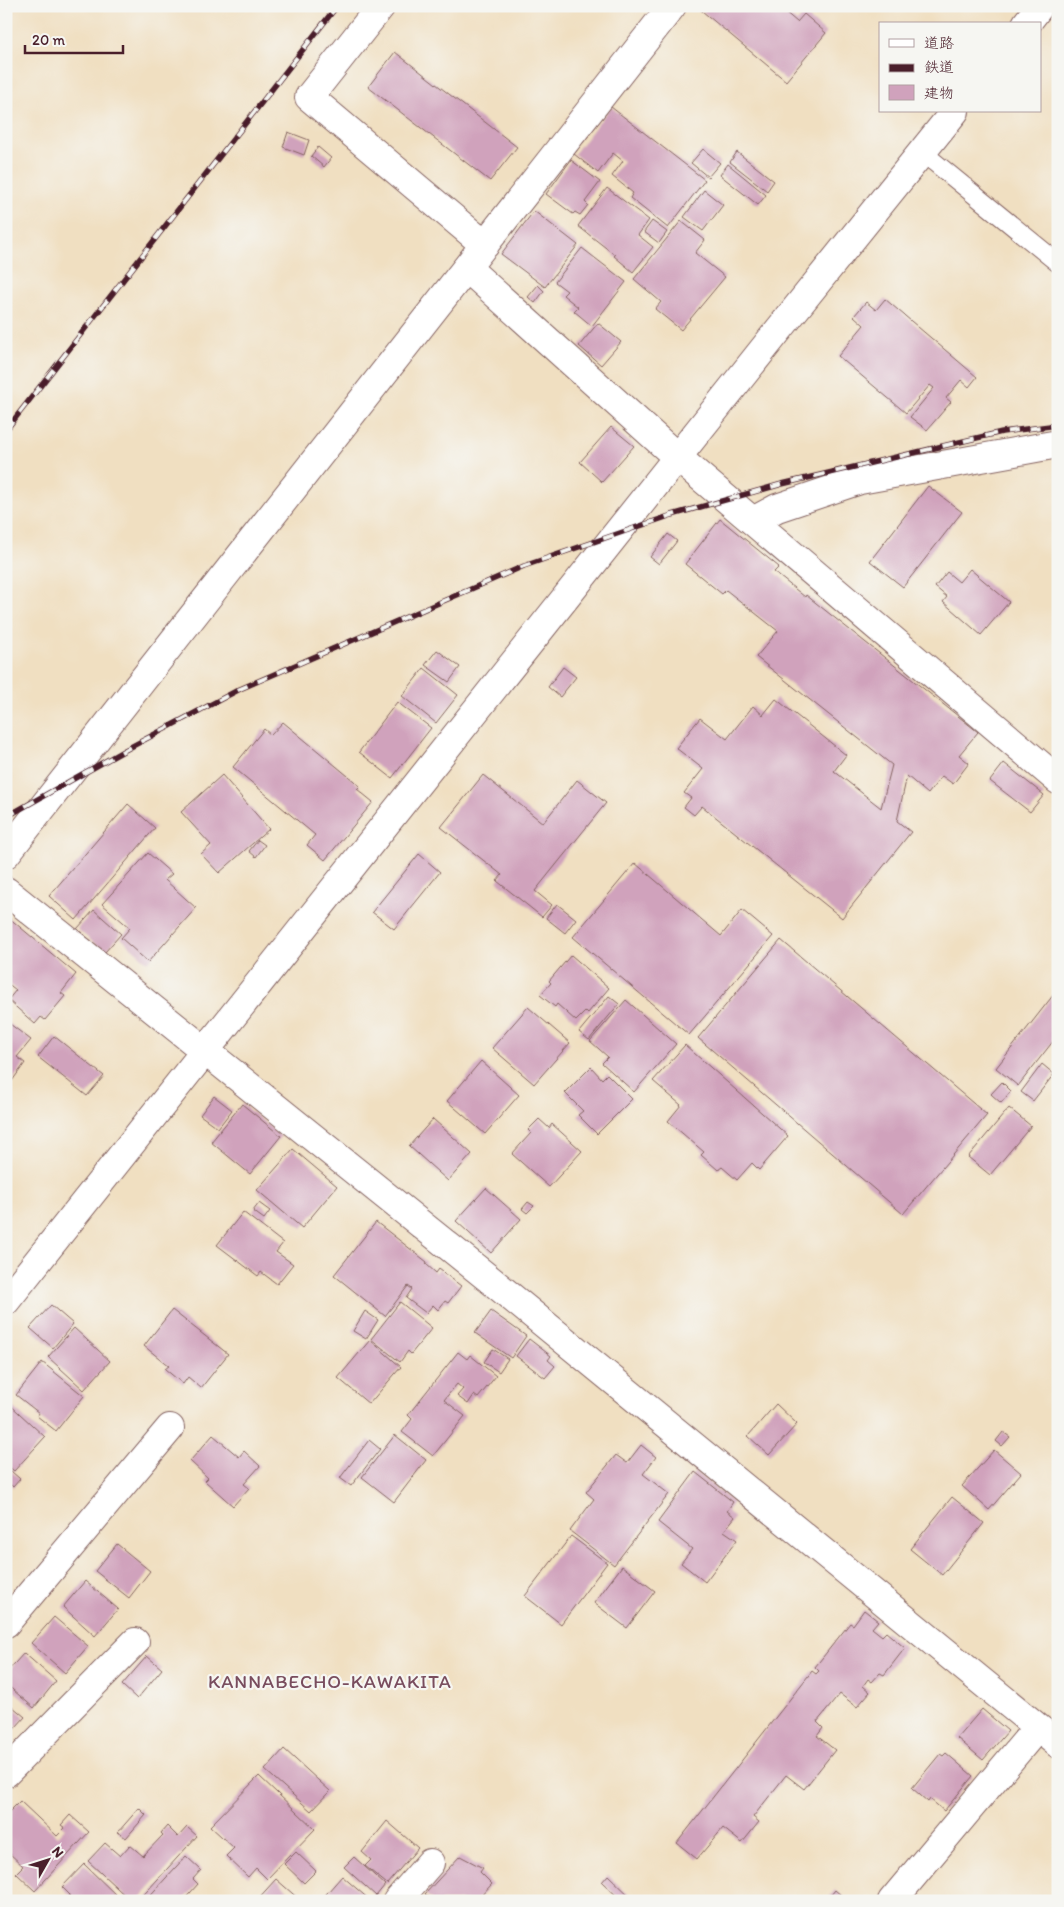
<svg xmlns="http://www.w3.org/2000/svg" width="1064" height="1907" font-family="Itim,'Klee One',sans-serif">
<rect width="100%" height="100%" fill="#f6f6f2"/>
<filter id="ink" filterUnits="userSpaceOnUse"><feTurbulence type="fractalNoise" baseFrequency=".02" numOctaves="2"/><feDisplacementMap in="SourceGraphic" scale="10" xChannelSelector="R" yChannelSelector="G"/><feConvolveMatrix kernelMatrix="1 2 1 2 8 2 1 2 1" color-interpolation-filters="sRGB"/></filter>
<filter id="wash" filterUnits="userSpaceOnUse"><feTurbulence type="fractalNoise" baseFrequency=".0096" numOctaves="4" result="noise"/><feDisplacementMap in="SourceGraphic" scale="20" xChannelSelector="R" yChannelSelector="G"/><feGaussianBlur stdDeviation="1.12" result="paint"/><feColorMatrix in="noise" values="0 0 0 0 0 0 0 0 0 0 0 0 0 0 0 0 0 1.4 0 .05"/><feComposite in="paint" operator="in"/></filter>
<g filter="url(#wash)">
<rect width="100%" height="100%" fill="#f0dfc1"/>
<g id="blocks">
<!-- building -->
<path fill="#d0a2bc" d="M 696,6 L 778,6 L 797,22 L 804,14 L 826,33 L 786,81 Z
M 395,52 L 517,147 L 490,181 L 368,87 Z
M 611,107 L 705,180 L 668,228 L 630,198 L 633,193 L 612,176 L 623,161 L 613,153 L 598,173 L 574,154 Z
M 288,132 L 309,140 L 304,155 L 283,147 Z
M 318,147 L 331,158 L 324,167 L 311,156 Z
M 703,149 L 720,163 L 708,177 L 691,163 Z
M 737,152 L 774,181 L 767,191 L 730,162 Z
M 571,160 L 600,182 L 585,202 L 588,205 L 580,215 L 575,212 L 573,214 L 546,194 Z
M 728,164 L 766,195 L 758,205 L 720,175 Z
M 607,188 L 649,220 L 638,235 L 653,247 L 633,272 L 614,256 L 615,255 L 578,226 Z
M 704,190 L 723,205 L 703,231 L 684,217 Z
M 534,211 L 578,245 L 545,287 L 501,254 Z
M 652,221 L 667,232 L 659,243 L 644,232 Z
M 681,221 L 705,240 L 695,253 L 725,277 L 681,330 L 655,309 L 661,302 L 634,279 Z
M 582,248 L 626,282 L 592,326 L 574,311 L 578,307 L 563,295 L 567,291 L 555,282 Z
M 538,285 L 544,291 L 535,303 L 528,297 Z
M 885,299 L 977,377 L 969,387 L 961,380 L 946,398 L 951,402 L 927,430 L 910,417 L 934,388 L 930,385 L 906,413 L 838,356 L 864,325 L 854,316 L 866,302 L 876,310 Z
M 598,323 L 621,342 L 601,365 L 579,346 Z
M 611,427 L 634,446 L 602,482 L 580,462 Z
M 928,486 L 962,512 L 903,587 L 870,561 Z
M 720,519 L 779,567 L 774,572 L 805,597 L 806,595 L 978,732 L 959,755 L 969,763 L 953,784 L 942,776 L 928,794 L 907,776 L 897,821 L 911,832 L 842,918 L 702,806 L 694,815 L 684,807 L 691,798 L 684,793 L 703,769 L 676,748 L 700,718 L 727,739 L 753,706 L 763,715 L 776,699 L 846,755 L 834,771 L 881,808 L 892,765 L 756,657 L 778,631 L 726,590 L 722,594 L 685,564 Z
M 668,534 L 677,541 L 659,564 L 650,557 Z
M 970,569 L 1009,602 L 981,635 L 943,602 L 947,597 L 935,587 L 947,572 L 959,582 Z
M 437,650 L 460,667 L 449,682 L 425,665 Z
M 563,667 L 576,677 L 560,697 L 548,687 Z
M 424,668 L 458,695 L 436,723 L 402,696 Z
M 397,702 L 431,728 L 392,778 L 359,752 Z
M 283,722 L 360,786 L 357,789 L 373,802 L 325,860 L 307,845 L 315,835 L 233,767 L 264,729 L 271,735 Z
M 1004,763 L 1044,795 L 1030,812 L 990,781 Z
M 222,775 L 269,829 L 219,873 L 201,854 L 211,845 L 181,812 Z
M 483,775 L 543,823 L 577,780 L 606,803 L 535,891 L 552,905 L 542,917 L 497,881 L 502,875 L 441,827 Z
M 128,804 L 155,828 L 76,920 L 49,896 Z
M 258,840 L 265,845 L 256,857 L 249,851 Z
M 148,853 L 172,874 L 165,880 L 196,908 L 148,962 L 121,938 L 130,928 L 102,904 Z
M 419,854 L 440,872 L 394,929 L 372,912 Z
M 635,863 L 721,936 L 742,910 L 773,936 L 689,1035 L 573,937 Z
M 557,904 L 576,919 L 565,933 L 546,918 Z
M 94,910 L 121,934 L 105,952 L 77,929 Z
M 8,917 L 76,974 L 61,993 L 65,996 L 45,1020 L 41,1017 L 35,1024 L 8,1000 L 16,990 L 6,982 L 6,919 Z
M 781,940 L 987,1115 L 903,1214 L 698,1038 Z
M 571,955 L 609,988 L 588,1013 L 586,1011 L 576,1021 L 557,1004 L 555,1007 L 540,995 L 551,983 L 549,981 Z
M 1058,989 L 1058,1035 L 1018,1086 L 996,1068 Z
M 609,996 L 619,1004 L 589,1040 L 579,1032 Z
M 626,1000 L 676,1044 L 634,1092 L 602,1063 L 608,1057 L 590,1041 Z
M 528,1007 L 570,1043 L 534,1084 L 492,1048 Z
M 6,1021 L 31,1040 L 17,1057 L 25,1063 L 12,1081 L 6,1077 Z
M 54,1036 L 104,1076 L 87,1096 L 38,1057 Z
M 685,1045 L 788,1136 L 759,1170 L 752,1163 L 737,1180 L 722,1167 L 718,1170 L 701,1155 L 704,1152 L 668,1121 L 681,1105 L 653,1081 Z
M 481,1061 L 519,1095 L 485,1134 L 447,1101 Z
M 1042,1064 L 1054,1074 L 1033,1101 L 1021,1092 Z
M 591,1067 L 602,1079 L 607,1074 L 632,1099 L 597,1134 L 578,1115 L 583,1111 L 565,1093 Z
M 1002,1082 L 1011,1091 L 1001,1103 L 991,1094 Z
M 214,1096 L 232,1110 L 218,1128 L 200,1115 Z
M 242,1104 L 281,1136 L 250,1174 L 211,1142 Z
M 1009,1108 L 1031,1126 L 990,1175 L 968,1157 Z
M 433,1119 L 472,1154 L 448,1181 L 409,1146 Z
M 539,1119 L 549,1128 L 552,1124 L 582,1151 L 549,1187 L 512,1154 L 531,1133 L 528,1130 Z
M 293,1149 L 337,1186 L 302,1228 L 257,1190 Z
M 486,1188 L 521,1219 L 491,1253 L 456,1221 Z
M 528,1202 L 534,1206 L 527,1213 L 522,1209 Z
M 259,1203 L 270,1211 L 264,1219 L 253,1211 Z
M 243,1212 L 283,1243 L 276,1252 L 293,1264 L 277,1284 L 261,1272 L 258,1276 L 217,1245 Z
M 376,1222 L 427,1262 L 426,1264 L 436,1273 L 439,1269 L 461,1286 L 448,1303 L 445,1301 L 438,1310 L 433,1305 L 426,1313 L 406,1298 L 412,1289 L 408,1286 L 385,1316 L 334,1275 Z
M 400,1302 L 432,1328 L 411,1354 L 408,1351 L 400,1362 L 371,1339 Z
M 51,1305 L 73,1324 L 53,1348 L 30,1328 Z
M 172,1310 L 228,1354 L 201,1388 L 188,1377 L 183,1384 L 165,1369 L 169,1366 L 144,1346 Z
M 365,1311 L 378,1320 L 366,1339 L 353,1331 Z
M 491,1311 L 526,1336 L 511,1358 L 475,1333 Z
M 74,1328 L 110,1361 L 84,1390 L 48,1357 Z
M 529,1339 L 551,1356 L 548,1360 L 555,1366 L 545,1378 L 516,1356 Z
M 370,1340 L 401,1367 L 369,1404 L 338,1378 Z
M 493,1349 L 508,1359 L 499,1372 L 484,1362 Z
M 458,1352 L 467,1359 L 470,1355 L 496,1376 L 478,1398 L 474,1395 L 468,1404 L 457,1396 L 463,1389 L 457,1384 L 444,1400 L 465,1416 L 433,1456 L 402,1432 L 412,1419 L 408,1415 Z
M 42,1362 L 84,1396 L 56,1431 L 37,1416 L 39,1413 L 16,1395 Z
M 6,1401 L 45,1437 L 14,1471 L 6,1464 Z
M 776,1404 L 797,1424 L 769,1455 L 748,1436 Z
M 1003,1432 L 1010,1437 L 1002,1446 L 996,1441 Z
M 213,1435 L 239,1457 L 244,1451 L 260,1466 L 244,1484 L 249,1488 L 233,1506 L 205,1481 L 208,1478 L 190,1461 Z
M 395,1435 L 426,1460 L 394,1502 L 362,1477 Z
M 369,1440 L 380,1449 L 351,1486 L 340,1478 Z
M 641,1445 L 656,1457 L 643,1474 L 669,1494 L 614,1565 L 570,1531 L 594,1499 L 586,1492 L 616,1455 L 627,1463 Z
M 994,1450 L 1021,1473 L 989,1510 L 962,1486 Z
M 11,1471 L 20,1479 L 13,1487 L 6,1480 L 6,1476 Z
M 695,1472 L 733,1502 L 727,1511 L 735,1517 L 724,1531 L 737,1540 L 705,1582 L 681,1563 L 692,1549 L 658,1522 Z
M 952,1497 L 984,1523 L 942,1575 L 910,1549 Z
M 571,1536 L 607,1563 L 561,1624 L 525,1596 Z
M 117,1544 L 150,1571 L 129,1598 L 95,1571 Z
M 622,1566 L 655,1591 L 627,1628 L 594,1603 Z
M 85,1581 L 118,1609 L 95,1636 L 63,1607 Z
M 864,1610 L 878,1621 L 872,1628 L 882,1636 L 886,1632 L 905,1648 L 884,1675 L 880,1673 L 872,1682 L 868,1679 L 863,1686 L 870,1692 L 857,1707 L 840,1694 L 817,1722 L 823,1728 L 817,1736 L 835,1750 L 804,1789 L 786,1775 L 753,1817 L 759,1822 L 742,1843 L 723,1828 L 697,1859 L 677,1843 L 812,1671 L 816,1674 L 819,1671 L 815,1667 L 850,1623 L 853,1625 Z
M 54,1617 L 88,1646 L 65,1673 L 31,1643 Z
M 24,1653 L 56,1681 L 34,1708 L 6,1684 L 6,1673 Z
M 147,1656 L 162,1669 L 137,1699 L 122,1685 Z
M 6,1701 L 25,1717 L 6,1738 Z
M 982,1709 L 1008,1731 L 983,1760 L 957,1738 Z
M 284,1749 L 330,1791 L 311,1811 L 265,1770 Z
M 946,1753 L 973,1776 L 944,1811 L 930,1799 L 928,1802 L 912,1788 L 940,1754 L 943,1756 Z
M 259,1776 L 315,1829 L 267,1879 L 256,1868 L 248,1877 L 226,1856 L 234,1848 L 210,1826 Z
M 20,1801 L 57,1836 L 65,1828 L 61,1825 L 70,1815 L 89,1832 L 35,1891 L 16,1873 L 23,1866 L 8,1852 L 6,1854 L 6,1815 Z
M 139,1808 L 146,1815 L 126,1838 L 118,1832 Z
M 387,1821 L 418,1848 L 387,1884 L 365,1866 L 371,1860 L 362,1852 Z
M 167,1826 L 178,1837 L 187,1827 L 197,1836 L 138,1901 L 131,1901 L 88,1861 L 105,1843 L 120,1856 L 130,1845 L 143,1856 L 163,1835 L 161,1833 Z
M 296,1852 L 316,1871 L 304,1883 L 284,1864 Z
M 186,1856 L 201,1870 L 193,1879 L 198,1884 L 183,1901 L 145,1901 Z
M 460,1856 L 483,1868 L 480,1872 L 492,1884 L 476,1901 L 433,1901 L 425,1894 Z
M 354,1857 L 385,1885 L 376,1896 L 344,1867 Z
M 84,1864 L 122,1901 L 65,1901 L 70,1895 L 62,1887 Z
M 608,1875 L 635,1901 L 622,1901 L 602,1882 Z
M 342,1876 L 371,1901 L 320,1901 Z
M 276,1879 L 301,1901 L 256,1901 Z
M 835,1890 L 848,1901 L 826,1901 Z"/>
</g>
</g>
<g filter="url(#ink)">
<use href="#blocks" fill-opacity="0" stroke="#846260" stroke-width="1"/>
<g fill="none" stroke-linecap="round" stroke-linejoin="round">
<defs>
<path id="lane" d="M 922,152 L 1058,263"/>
<path id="street" d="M 381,6 L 309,97 L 485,245
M 467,268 L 677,457 L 1058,780
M 753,521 L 777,508 L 860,480 L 1058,444
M 6,854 L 672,6
M 6,891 L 493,1282 L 1058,1744
M 6,1623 L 170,1428
M 6,1773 L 135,1642
M 397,1901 L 430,1863
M 892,1901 L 1037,1728"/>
<path id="secondary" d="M 1026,24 L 1040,6
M 6,1301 L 769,342 L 955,111"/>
</defs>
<!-- lane casing -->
<use href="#lane" stroke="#846260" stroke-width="20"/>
<!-- street casing -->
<use href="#street" stroke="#846260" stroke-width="30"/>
<!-- secondary casing -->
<use href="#secondary" stroke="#846260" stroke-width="30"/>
<!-- lane -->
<use href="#lane" stroke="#fff" stroke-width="18"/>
<!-- street -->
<use href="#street" stroke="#fff" stroke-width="28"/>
<!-- secondary -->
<use href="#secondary" stroke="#fff" stroke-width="28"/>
<defs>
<path id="rail" d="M 6,430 L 337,6
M 6,817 L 125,750 L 240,689 L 524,566 L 672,515 L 782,484 L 1002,432 L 1058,425"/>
</defs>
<!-- rail casing -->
<use href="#rail" stroke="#4a1f2b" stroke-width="5.5"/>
<!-- rail -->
<use href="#rail" stroke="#f6f6f2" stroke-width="4" stroke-dasharray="11" stroke-linecap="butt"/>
</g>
</g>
<g text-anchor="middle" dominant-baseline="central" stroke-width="4.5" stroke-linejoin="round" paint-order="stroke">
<!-- quarter labels -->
<g font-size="19" letter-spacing="1" fill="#794d5e" stroke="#f6f6f2">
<text x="330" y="1681">KANNABECHO-KAWAKITA</text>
</g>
</g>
<!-- margin -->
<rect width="1064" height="1907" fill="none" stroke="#f6f6f2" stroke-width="25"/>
<!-- legend -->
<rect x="879" y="22" width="162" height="90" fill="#f6f6f2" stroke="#b1a0a2"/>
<rect x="889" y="39" width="25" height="8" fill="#ffffff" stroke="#b1a0a2"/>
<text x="924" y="48" font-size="15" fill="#4a1f2b">道路</text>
<rect x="889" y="64" width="25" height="8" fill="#4a1f2b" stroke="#b1a0a2"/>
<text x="924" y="72" font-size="15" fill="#4a1f2b">鉄道</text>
<rect x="889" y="85" width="25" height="15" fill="#d0a2bc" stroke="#b1a0a2"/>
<text x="924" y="98" font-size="15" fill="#4a1f2b">建物</text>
<!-- north arrow -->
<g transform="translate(48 1860) rotate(51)" stroke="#f6f6f2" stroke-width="4" paint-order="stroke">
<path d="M0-4L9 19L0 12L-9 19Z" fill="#4a1f2b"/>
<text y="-8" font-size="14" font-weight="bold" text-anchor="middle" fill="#4a1f2b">N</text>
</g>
<!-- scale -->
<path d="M25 45v8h98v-8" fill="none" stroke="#4a1f2b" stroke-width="2.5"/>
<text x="32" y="45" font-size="15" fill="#4a1f2b" stroke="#f6f6f2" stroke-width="4" paint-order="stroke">20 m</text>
</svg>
